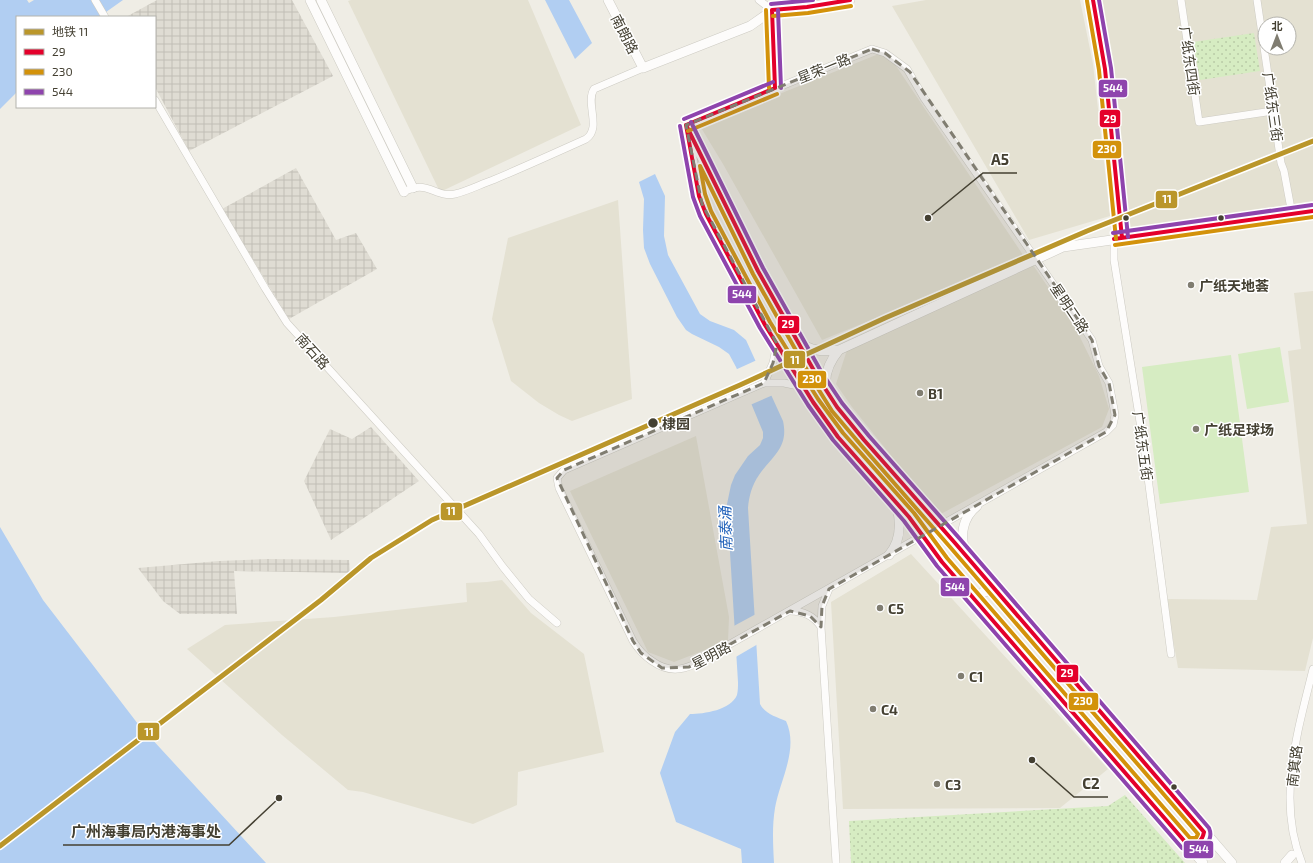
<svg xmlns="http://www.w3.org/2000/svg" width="1313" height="863" font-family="'Exo 2','Noto Sans SC',sans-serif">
<defs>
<pattern id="industrial-grid" width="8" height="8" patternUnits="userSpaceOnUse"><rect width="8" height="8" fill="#dfdcd3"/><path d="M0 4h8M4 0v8" fill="none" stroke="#c1beb6"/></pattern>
<pattern id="grass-dots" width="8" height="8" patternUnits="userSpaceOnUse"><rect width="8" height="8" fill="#d6ecc2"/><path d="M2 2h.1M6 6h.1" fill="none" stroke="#b9cba7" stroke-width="1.8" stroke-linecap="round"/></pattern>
</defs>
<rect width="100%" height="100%" fill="#efede5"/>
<!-- residential -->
<path fill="#e4e1d2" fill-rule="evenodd" d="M 351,0 L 528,0 L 581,125 L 440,192 L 348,1 Z
M 926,0 L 1080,0 L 1093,64 L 1110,216 L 1029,240 L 892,6 Z
M 1097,0 L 1313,0 L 1313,201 L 1129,229 L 1110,71 ZM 1265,24 L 1289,24 L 1289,48 L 1265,48 Z
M 886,51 L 1023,255 L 923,299 L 822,340 L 723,164 L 700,126 Z
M 618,200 L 632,399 L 572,421 L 559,415 L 539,403 L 511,381 L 492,319 L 508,238 Z
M 1033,265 L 1075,327 L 1099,376 L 1109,409 L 1102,427 L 939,515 L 852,407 L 836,384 L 847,350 Z
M 1313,291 L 1313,638 L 1305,671 L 1178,668 L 1166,599 L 1257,600 L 1271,527 L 1307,524 L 1288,351 L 1301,349 L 1294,293 Z
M 696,436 L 729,617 L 728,641 L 674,662 L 648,652 L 570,491 Z
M 911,554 L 1108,769 L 1060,808 L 843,809 L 831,602 Z
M 502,580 L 531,613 L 584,654 L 604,752 L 518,772 L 517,805 L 473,824 L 363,792 L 348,790 L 282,735 L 187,649 L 225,625 L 334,617 L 467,602 L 466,583 L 487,582 Z"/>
<!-- industrial -->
<path fill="url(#industrial-grid)" d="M 157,0 L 292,0 L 333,76 L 189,151 L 155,87 L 155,17 L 126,17 Z
M 296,168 L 336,240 L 356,233 L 377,269 L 289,319 L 222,209 Z
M 371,427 L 419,481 L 331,540 L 304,481 L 330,429 L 352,439 Z
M 268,559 L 349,560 L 350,573 L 234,571 L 237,614 L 180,614 L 163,601 L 138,568 L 219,561 Z"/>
<!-- grass -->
<path fill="url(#grass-dots)" d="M 1254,33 L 1260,71 L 1200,80 L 1193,42 Z
M 1125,795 L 1185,863 L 851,863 L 849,821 L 1108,806 Z"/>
<!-- garden -->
<path fill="#d6ecc2" d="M 1280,347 L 1289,402 L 1247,409 L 1238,354 Z
M 1231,355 L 1249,492 L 1160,504 L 1142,367 Z"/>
<!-- water -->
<path fill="#b1cef2" d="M 0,0 L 27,0 L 29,3 L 34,0 L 123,0 L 99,17 L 17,17 L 17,92 L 0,109 Z
M 545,0 L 569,0 L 592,43 L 575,59 Z
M 655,174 L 665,196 L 664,236 L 668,255 L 700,314 L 710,321 L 734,330 L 746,340 L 783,421 C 789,448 772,456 759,475 C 752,485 749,496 748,508 L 760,704 C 765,714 777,717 786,721 C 799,749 780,780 775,808 C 772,826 773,844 774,863 L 742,863 L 741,849 L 676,822 L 660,773 L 675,732 L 690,714 C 704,714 731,710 737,695 C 738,691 738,686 738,682 L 727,504 L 731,485 L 735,475 L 748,456 L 760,445 L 763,438 L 763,432 L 736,367 L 729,354 L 719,347 L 692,334 L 686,330 L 677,317 L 650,264 L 644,248 L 643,230 L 644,199 L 639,182 Z
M 0,527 L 43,600 L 138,724 L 266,863 L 0,863 Z"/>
<!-- pier -->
<path fill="#efede5" d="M 757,360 L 773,395 L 750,405 L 735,370 Z
M 756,614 L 758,644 L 734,658 L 732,627 Z"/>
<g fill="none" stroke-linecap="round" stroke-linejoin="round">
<defs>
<path id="minor" d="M 95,0 L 105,17
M 759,0 L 772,10 L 775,88
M 1181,0 L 1199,122 L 1273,111
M 1257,0 L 1281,163 L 1284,171 L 1292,214
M 155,100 L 265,288 L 287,323 L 479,534 L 503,567 L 529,599 L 557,623
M 686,125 L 872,49 L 885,53 L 907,69 L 924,98 L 1092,340 L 1099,366 L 1109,383 L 1114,409 L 1115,415 L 1113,425 L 1106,432 L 723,648 C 699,662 678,680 652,661 C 644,656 638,649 633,641 L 559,488 L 557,478 L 564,470 L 764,383 L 784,383 L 803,387
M 408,190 C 428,181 437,198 455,194 C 468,191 481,184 493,180 C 524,167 555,153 586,139 C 602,128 585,103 594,89 L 643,68
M 1114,239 L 1114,260 L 1144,447 L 1171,654
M 764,383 L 773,363 L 777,344
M 829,589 L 822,606 L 821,627 L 836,863
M 790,611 C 803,611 814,616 821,627
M 1302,863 C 1276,801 1298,730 1313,669"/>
<path id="tertiary" d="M 310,0 L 404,192
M 321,0 L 413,188
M 608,0 L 643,68 L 750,26 L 787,0
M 1093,0 L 1105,69 L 1122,238
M 773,10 L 807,7 L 850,0
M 686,125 L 758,271 L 817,376 L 837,407 L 864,440 L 955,543 L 1232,863
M 688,136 L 699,196 L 706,214 L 765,325 L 813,402 L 838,437 L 909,517 L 942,562 L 1203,863
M 798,341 C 810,351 823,352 839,350 L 1063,247 L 1313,211
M 827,391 C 823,376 829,362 839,350
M 966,553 C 959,536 963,517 977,506
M 889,555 C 901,541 901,521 896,503
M 980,605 L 981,595 L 983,592 L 995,590
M 1187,844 C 1198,846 1203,843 1204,832
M 1285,863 L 1292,855"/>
</defs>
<!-- minor casing -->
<use href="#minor" stroke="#cdcbc3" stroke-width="8"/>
<!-- tertiary casing -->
<use href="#tertiary" stroke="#cdcbc3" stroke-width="10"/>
<!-- minor -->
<use href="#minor" stroke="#fdfcfb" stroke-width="7"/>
<!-- tertiary -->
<use href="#tertiary" stroke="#fdfcfb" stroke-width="9"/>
<defs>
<path id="bus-1" d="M 1093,0 L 1105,69 L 1122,238
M 772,10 L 807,7 L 850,0
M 772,10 L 775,88
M 686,125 L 758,271 L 817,376 L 837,407 L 864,440 L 955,543 L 1204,832 C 1202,842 1197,845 1187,844 L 942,562 L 909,517 L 838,437 L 813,402 L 765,325 L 706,214 L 699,196 Z
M 686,125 L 775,88
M 1114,239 L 1313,211"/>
<path id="bus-2" d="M 1087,1 L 1099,70 L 1116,239
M 766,10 L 769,88
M 773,16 L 808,13 L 851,6
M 688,131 L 777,94
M 700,166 L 753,274 L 812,379 L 832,411 L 860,444 L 950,547 L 1198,834 L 1196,838 L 1190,838 L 947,558 L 914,513 L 843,433 L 818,399 L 770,322 L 711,211 L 705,194 Z
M 1115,245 L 1313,217"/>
<path id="bus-3" d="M 1099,0 L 1111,68 L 1128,237
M 771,4 L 813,0
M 778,10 L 781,88
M 684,119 L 773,82
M 680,126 L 693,197 L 700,216 L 760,328 L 808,405 L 833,440 L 904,521 L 937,566 L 1182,848 C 1195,856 1216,844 1209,828 L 960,539 L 869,436 L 842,403 L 822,373 L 763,268 L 691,122
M 1113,233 L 1312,205"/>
</defs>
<!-- bus-1 casing -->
<use href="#bus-1" stroke="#fff" stroke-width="7"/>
<!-- bus-2 casing -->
<use href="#bus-2" stroke="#fff" stroke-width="7"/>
<!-- bus-3 casing -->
<use href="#bus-3" stroke="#fff" stroke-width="7"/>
<!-- bus-1 -->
<use href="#bus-1" stroke="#e4002b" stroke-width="4"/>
<!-- bus-2 -->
<use href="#bus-2" stroke="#d3920a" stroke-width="4"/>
<!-- bus-3 -->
<use href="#bus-3" stroke="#8e44ad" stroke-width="4"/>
<defs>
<path id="metro-1" d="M 0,846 L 321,600 L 371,558 L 432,520 L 740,385 L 885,318 L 1087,231 L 1313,141"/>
</defs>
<!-- metro-1 casing -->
<use href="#metro-1" stroke="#fff" stroke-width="8"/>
<!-- metro-1 -->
<use href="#metro-1" stroke="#ba962a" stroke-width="5"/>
</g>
<!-- marked area -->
<path fill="#807d71" fill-opacity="0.2" stroke="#807d71" stroke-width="3" stroke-dasharray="8 5" stroke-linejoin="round" d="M 872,49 L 885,53 L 910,72 L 1092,340 L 1099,366 L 1109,383 L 1115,415 L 1106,432 L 829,589 L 822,606 L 821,627 L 810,616 L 790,611 L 689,667 L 662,668 L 641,653 L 633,641 L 557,478 L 564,470 L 764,383 L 773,363 L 777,344 L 702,204 L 686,125 Z"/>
<!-- markers -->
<g fill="#444032" stroke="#fff" stroke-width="1.5">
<circle cx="1126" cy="218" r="3.5"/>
<circle cx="1221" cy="218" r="3.5"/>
<circle cx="653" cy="423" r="5.5"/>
<circle cx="1174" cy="787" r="3.5"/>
</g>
<g fill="#807d71" stroke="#fff" stroke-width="1.5">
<circle cx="1191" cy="285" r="4"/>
<circle cx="920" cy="393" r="4"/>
<circle cx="1196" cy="429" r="4"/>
<circle cx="880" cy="608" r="4"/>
<circle cx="961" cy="676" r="4"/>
<circle cx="873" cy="709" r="4"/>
<circle cx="937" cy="784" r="4"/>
</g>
<g text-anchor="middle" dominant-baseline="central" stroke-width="3" stroke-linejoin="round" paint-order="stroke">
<!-- street labels -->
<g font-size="14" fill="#444032" stroke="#fff">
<text transform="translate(625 34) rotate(63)">南朗路</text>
<text transform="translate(1190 61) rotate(82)">广纸东四街</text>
<text transform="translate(824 68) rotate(-22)">星荣一路</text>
<text transform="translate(1273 107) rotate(82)">广纸东三街</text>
<text transform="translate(1070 308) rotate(56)">星明二路</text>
<text transform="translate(313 351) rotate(48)">南石路</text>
<text transform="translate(1143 446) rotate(82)">广纸东五街</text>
<text transform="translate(711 655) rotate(-28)">星明路</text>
<text transform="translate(1294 766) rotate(-83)">南箕路</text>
</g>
<!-- poi labels -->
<g font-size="14" font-weight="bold" fill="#444032" stroke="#fff" text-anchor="start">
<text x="1199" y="285">广纸天地荟</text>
<text x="928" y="393">B1</text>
<text x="1204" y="429">广纸足球场</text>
<text x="888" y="608">C5</text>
<text x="969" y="676">C1</text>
<text x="881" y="709">C4</text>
<text x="945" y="784">C3</text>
</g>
<!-- stop labels -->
<g font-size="14" font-weight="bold" fill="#444032" stroke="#fff" text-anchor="start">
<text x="662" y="423">棣园</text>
</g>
<!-- water labels -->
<g font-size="15" font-style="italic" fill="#2262ba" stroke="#fff">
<text transform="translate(725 529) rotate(-92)">南泰涌</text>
</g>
</g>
<!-- callouts -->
<path fill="none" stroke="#444032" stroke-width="1.5" d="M928 218L983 173H1017M1032 760L1074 797H1108M279 798L229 845H63"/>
<g fill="#444032" stroke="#fff" stroke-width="1.5">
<circle cx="928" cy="218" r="4"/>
<circle cx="1032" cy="760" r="4"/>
<circle cx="279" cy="798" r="4"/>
</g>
<g font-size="15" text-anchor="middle" font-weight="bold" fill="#444032" stroke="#fff" stroke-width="3" stroke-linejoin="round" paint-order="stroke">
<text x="1000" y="165">A5</text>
<text x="1091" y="789">C2</text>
<text x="146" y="837">广州海事局内港海事处</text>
</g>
<g stroke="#fff" stroke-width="1.5">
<rect x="1098" y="79" width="30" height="19" rx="4" fill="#8e44ad"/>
<rect x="1099" y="109" width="22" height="19" rx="4" fill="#e4002b"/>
<rect x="1092" y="140" width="30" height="19" rx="4" fill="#d3920a"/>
<rect x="1155" y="190" width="23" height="19" rx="4" fill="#ba962a"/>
<rect x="727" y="285" width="30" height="19" rx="4" fill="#8e44ad"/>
<rect x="777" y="315" width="23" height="19" rx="4" fill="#e4002b"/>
<rect x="783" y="350" width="23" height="19" rx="4" fill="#ba962a"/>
<rect x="797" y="370" width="30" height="19" rx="4" fill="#d3920a"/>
<rect x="440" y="502" width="23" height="19" rx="4" fill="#ba962a"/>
<rect x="940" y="577" width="30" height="20" rx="4" fill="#8e44ad"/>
<rect x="1056" y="664" width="23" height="19" rx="4" fill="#e4002b"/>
<rect x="1068" y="692" width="31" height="19" rx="4" fill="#d3920a"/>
<rect x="137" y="722" width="23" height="19" rx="4" fill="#ba962a"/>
<rect x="1183" y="840" width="31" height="19" rx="4" fill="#8e44ad"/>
</g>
<g font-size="11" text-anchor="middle" font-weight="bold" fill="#fff">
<text x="1113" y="92">544</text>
<text x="1110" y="123">29</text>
<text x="1107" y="153">230</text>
<text x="1167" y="203">11</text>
<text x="742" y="298">544</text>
<text x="788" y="328">29</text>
<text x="795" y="364">11</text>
<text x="812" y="383">230</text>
<text x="451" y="515">11</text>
<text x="955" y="591">544</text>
<text x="1067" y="677">29</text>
<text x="1083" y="705">230</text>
<text x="149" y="736">11</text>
<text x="1199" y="853">544</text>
</g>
<!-- legend -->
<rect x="16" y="16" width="140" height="92" fill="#ffffff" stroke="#b4b3ad"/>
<rect x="24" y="29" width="20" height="6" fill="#ba962a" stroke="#b4b3ad"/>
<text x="52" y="36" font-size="12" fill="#444032">地铁 11</text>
<rect x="24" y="49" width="20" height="6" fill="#e4002b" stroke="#b4b3ad"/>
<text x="52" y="56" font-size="12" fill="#444032">29</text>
<rect x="24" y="69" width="20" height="6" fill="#d3920a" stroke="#b4b3ad"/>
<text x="52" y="76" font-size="12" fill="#444032">230</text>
<rect x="24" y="89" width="20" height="6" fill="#8e44ad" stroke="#b4b3ad"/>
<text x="52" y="96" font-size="12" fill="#444032">544</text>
<!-- north arrow -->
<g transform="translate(1277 36)"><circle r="19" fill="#ffffff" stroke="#b4b3ad"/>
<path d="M0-3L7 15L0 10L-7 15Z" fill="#807d71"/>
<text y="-6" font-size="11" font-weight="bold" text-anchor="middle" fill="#444032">北</text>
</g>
</svg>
